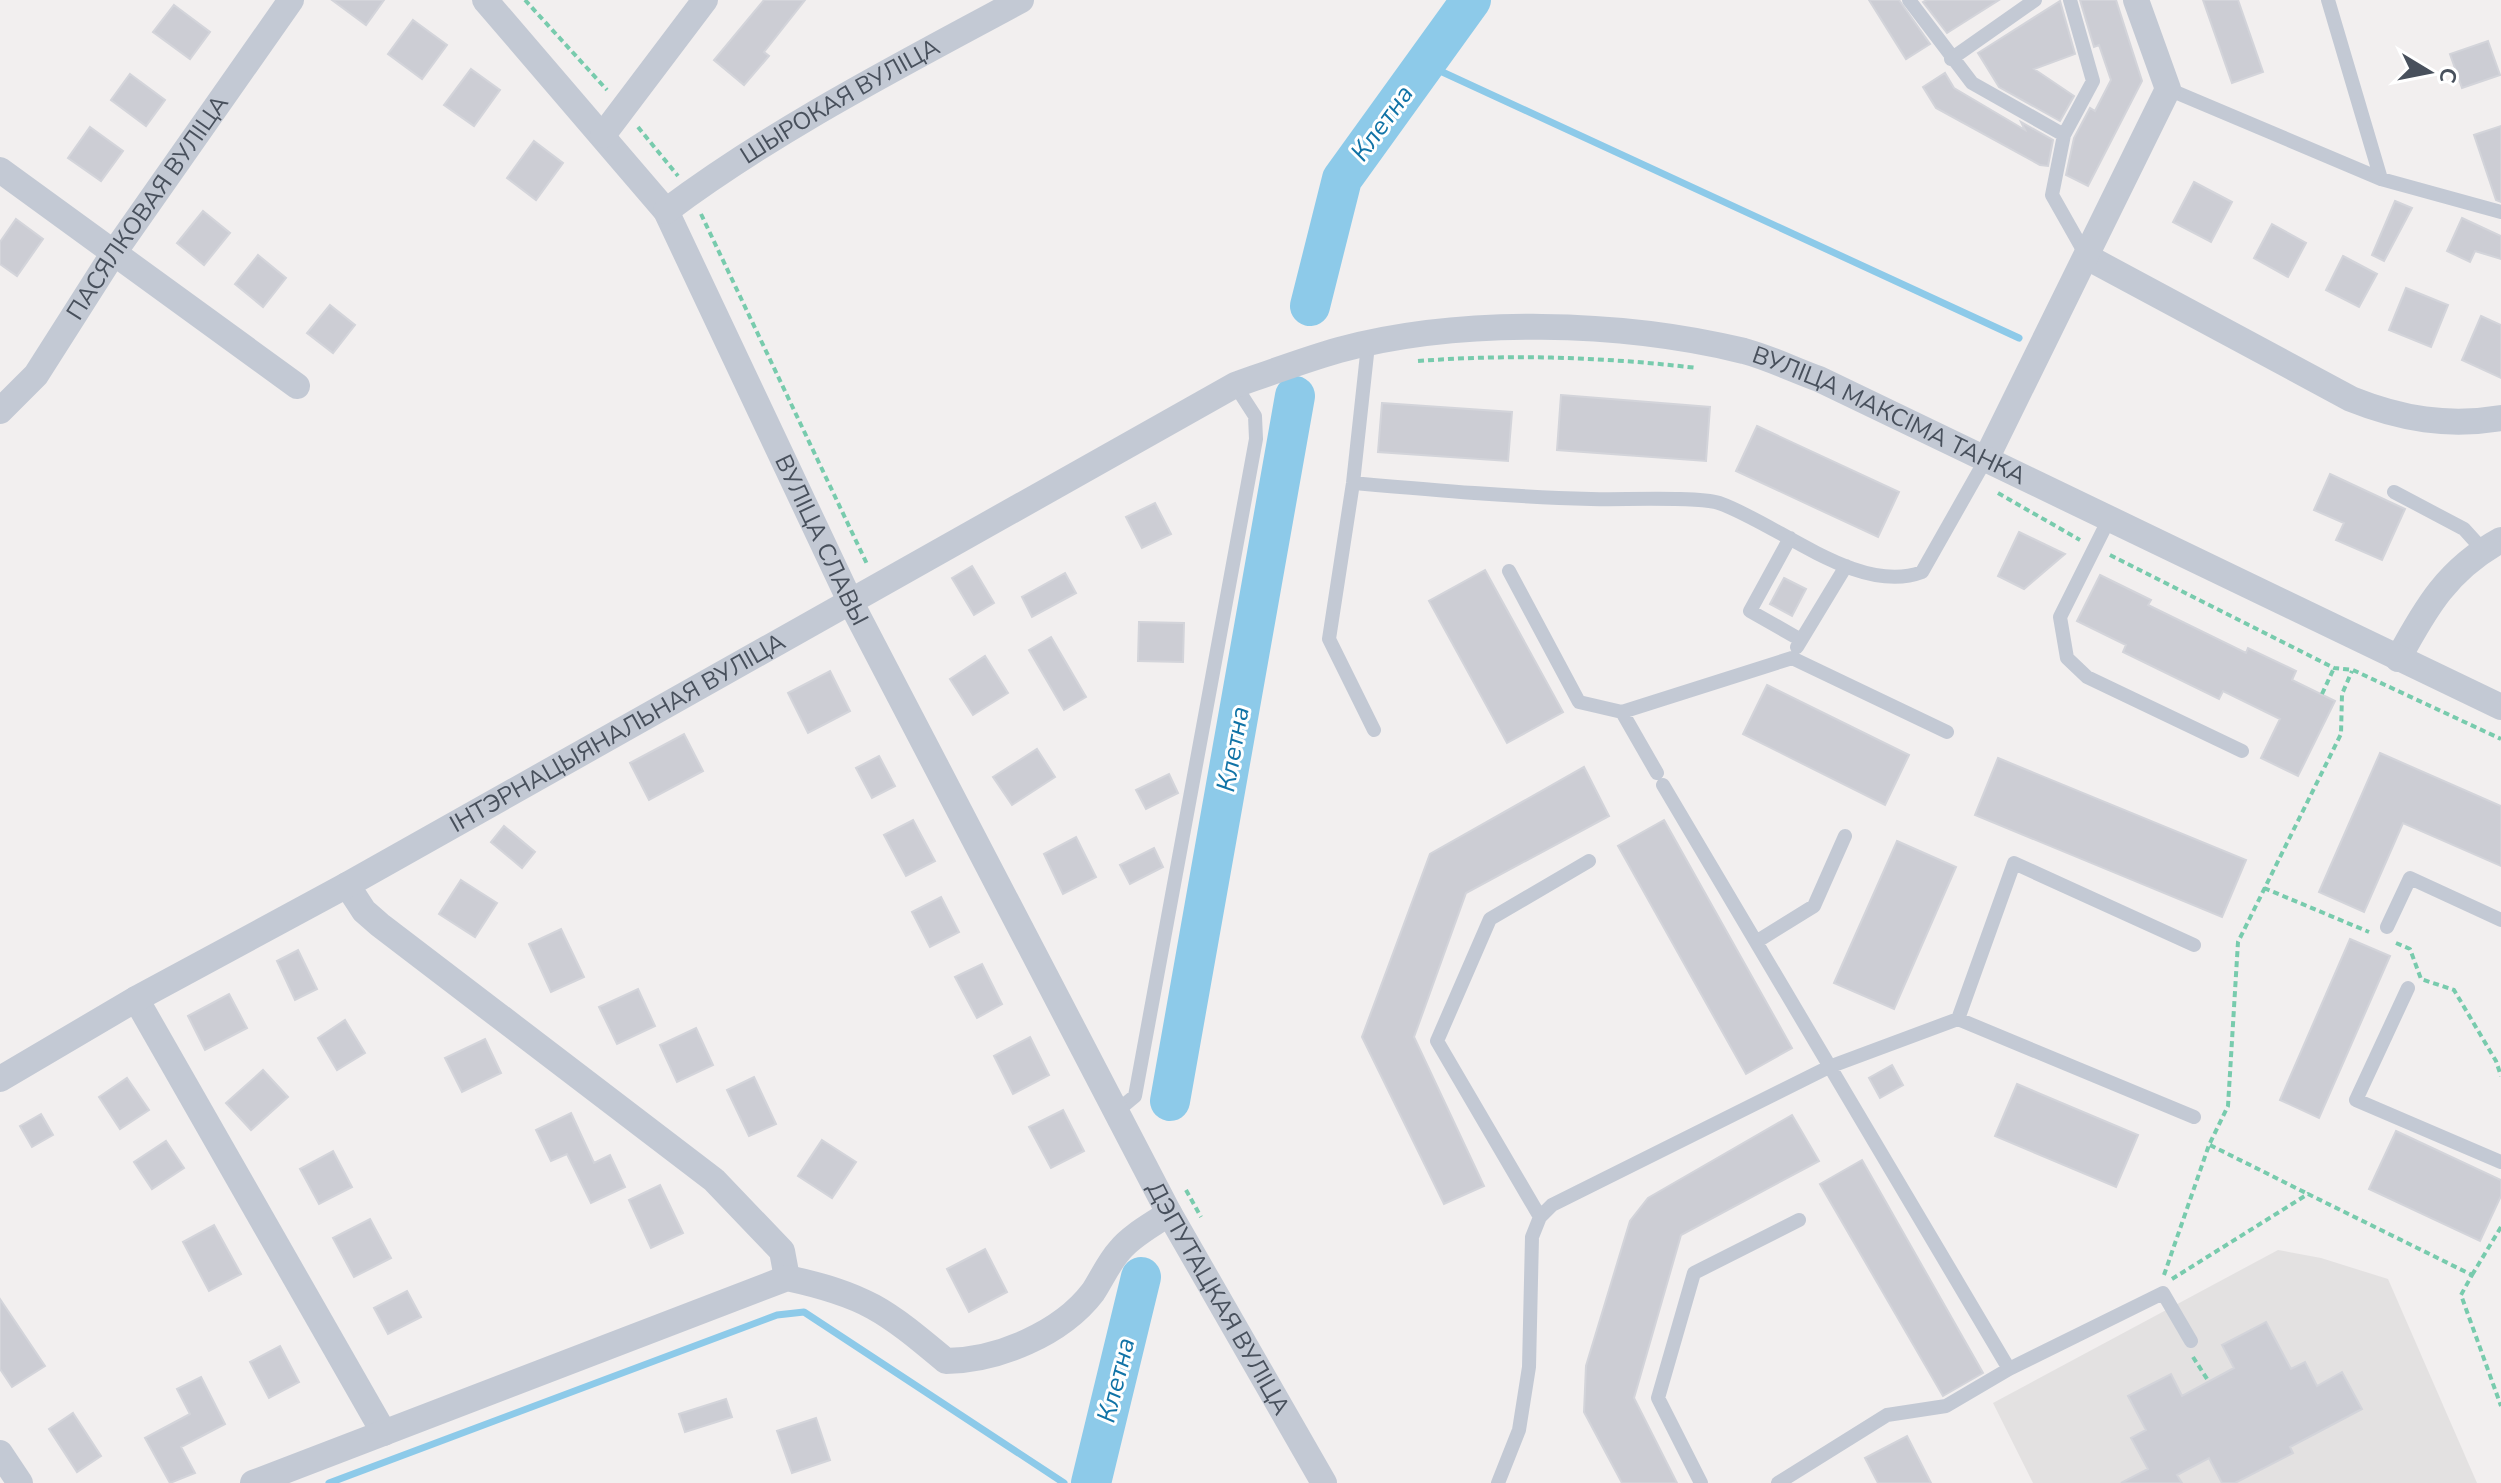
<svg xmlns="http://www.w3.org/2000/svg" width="2501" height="1483" font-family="'Nunito Sans',sans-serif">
<rect width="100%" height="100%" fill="#f2efef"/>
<!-- education -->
<path fill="#e3e1e1" d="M 2278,1250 L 2321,1258 L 2388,1279 L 2477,1483 L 2033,1483 L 1993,1403 Z"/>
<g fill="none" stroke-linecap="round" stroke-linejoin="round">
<!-- stream -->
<path stroke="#8dcae9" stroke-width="7" d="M 1425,64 L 2019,338
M 329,1483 L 777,1315 L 804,1312 L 1064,1483"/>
<!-- river -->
<path stroke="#8dcae9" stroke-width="40" d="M 1310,306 L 1342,179 L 1471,0
M 1170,1101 L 1295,396
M 1091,1483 L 1141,1277"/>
</g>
<!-- building -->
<path fill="#cccdd4" stroke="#d3d4da" stroke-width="2" d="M 332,0 L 384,0 L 366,25 Z
M 764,0 L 805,0 L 764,52 L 769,56 L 744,85 L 714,60 Z
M 1869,0 L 1899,0 L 1930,44 L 1906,59 Z
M 1927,0 L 1999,0 L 1947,33 L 1923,2 Z
M 2080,0 L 2116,0 L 2142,81 L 2088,186 L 2066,175 L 2074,138 L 2090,108 L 2095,111 L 2111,80 L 2099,45 L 2094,47 Z
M 2203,0 L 2238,0 L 2263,72 L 2232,83 Z
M 2060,1 L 2075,54 L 2034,69 L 2074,96 L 2060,121 L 1999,87 L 1978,53 Z
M 174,5 L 210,32 L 190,59 L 153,32 Z
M 413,20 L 447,45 L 422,79 L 388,54 Z
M 2488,41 L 2500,75 L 2462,88 L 2450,54 Z
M 471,69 L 500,90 L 474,126 L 444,105 Z
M 1945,73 L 1954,88 L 2025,130 L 2021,122 L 2053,140 L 2048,166 L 2040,165 L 1936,108 L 1923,87 Z
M 130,74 L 165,100 L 146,126 L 111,100 Z
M 2501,126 L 2501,202 L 2496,200 L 2474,135 Z
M 90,127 L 123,151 L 101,181 L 68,158 Z
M 534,141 L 563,163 L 536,200 L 507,178 Z
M 2194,182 L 2232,202 L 2211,242 L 2173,222 Z
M 2395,201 L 2412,208 L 2384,261 L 2372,255 Z
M 203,211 L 230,233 L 204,265 L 177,243 Z
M 2462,218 L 2501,236 L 2501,259 L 2475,251 L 2470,262 L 2447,251 Z
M 16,219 L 43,239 L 17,276 L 0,264 L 0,242 Z
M 2272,224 L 2306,243 L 2288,277 L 2254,258 Z
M 258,255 L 286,278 L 263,307 L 235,284 Z
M 2343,256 L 2377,274 L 2359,307 L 2326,290 Z
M 2406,288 L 2448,305 L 2431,347 L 2389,330 Z
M 330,305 L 355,325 L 333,353 L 307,333 Z
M 2481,316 L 2501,325 L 2501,378 L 2462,360 Z
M 1561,395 L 1710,407 L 1706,461 L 1557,450 Z
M 1382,403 L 1512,412 L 1508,461 L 1378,452 Z
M 1757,426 L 1899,492 L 1878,537 L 1736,471 Z
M 2330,474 L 2405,509 L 2382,560 L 2336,540 L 2344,523 L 2314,510 Z
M 1155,503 L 1171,534 L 1142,548 L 1126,517 Z
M 2019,532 L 2065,554 L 2024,589 L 1998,576 Z
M 972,566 L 994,603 L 974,615 L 952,578 Z
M 1485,570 L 1563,712 L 1507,743 L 1429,601 Z
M 1065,573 L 1076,593 L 1032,617 L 1022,597 Z
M 2100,575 L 2151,600 L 2148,605 L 2246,653 L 2248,648 L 2296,671 L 2292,680 L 2335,701 L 2298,776 L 2261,758 L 2280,719 L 2223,691 L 2219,699 L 2123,652 L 2126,645 L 2077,621 Z
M 1784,578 L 1806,589 L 1792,616 L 1770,604 Z
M 1139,622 L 1184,623 L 1183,662 L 1138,661 Z
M 1051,637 L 1086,697 L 1064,710 L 1029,650 Z
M 985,656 L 1008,693 L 973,715 L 950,679 Z
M 830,671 L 850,711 L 808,733 L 788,693 Z
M 1767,685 L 1909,755 L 1885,805 L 1743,734 Z
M 684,734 L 703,771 L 649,800 L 630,763 Z
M 1037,749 L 1055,777 L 1012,805 L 993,777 Z
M 2380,753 L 2501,806 L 2501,866 L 2403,823 L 2364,912 L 2319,892 Z
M 879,756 L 895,786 L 872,798 L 856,768 Z
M 1998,758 L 2246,860 L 2222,917 L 1975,815 Z
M 1584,767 L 1609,816 L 1466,893 L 1414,1037 L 1484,1186 L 1444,1204 L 1362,1037 L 1430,854 Z
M 1169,774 L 1178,793 L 1146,809 L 1136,790 Z
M 913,820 L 935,861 L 906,876 L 884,835 Z
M 1664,820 L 1792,1048 L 1746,1074 L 1618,846 Z
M 504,826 L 535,852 L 522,868 L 491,842 Z
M 1076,837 L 1096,877 L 1063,894 L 1044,854 Z
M 1897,841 L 1956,867 L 1894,1009 L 1834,983 Z
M 1154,848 L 1163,867 L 1130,884 L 1120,865 Z
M 461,880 L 497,903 L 475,937 L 439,914 Z
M 941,897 L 959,932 L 930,947 L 912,912 Z
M 561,929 L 584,977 L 551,992 L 529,944 Z
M 2350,939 L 2390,956 L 2319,1118 L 2280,1100 Z
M 298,950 L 317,989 L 295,1000 L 277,961 Z
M 982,964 L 1002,1004 L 977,1018 L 955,977 Z
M 638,989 L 655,1026 L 617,1044 L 599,1007 Z
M 229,994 L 247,1028 L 205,1050 L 188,1016 Z
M 345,1020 L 365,1053 L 337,1070 L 318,1038 Z
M 696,1028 L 713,1065 L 677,1082 L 660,1045 Z
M 1030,1037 L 1049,1075 L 1013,1094 L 994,1056 Z
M 485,1039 L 501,1073 L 462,1092 L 445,1058 Z
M 1892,1065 L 1903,1085 L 1880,1098 L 1869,1078 Z
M 263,1070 L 288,1097 L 251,1130 L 226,1103 Z
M 754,1077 L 776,1124 L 749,1136 L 727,1090 Z
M 127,1078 L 149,1110 L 120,1129 L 99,1097 Z
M 2017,1084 L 2138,1135 L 2116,1187 L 1995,1136 Z
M 1063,1110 L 1084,1151 L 1051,1168 L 1029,1127 Z
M 571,1113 L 594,1163 L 610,1155 L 625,1187 L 591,1203 L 567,1154 L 551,1161 L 536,1130 Z
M 41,1114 L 53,1135 L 32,1147 L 20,1126 Z
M 1792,1115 L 1819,1161 L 1681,1235 L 1634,1398 L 1677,1483 L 1622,1483 L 1584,1412 L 1586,1366 L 1630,1221 L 1648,1198 Z
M 2396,1131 L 2501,1180 L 2501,1196 L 2480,1241 L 2369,1189 Z
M 822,1140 L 856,1162 L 832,1198 L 798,1176 Z
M 166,1141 L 184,1168 L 152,1189 L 134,1162 Z
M 333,1151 L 352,1187 L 319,1204 L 300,1169 Z
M 1862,1160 L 1983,1373 L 1943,1396 L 1820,1184 Z
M 660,1185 L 683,1233 L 651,1248 L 629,1200 Z
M 370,1219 L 391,1258 L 354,1277 L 333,1238 Z
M 214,1225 L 241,1274 L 209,1291 L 183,1242 Z
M 985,1249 L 1007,1292 L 969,1312 L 947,1269 Z
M 407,1291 L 421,1317 L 388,1334 L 374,1308 Z
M 0,1299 L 45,1366 L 12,1387 L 0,1369 Z
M 2266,1322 L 2291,1369 L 2305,1362 L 2317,1386 L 2342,1372 L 2362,1409 L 2290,1447 L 2293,1453 L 2235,1483 L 2222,1483 L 2209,1458 L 2177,1475 L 2182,1483 L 2121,1483 L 2148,1469 L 2131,1438 L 2146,1430 L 2128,1396 L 2171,1374 L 2182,1396 L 2234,1368 L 2222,1345 Z
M 280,1346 L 299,1382 L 269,1398 L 250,1362 Z
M 201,1377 L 225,1424 L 181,1447 L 195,1473 L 170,1483 L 145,1438 L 190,1414 L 177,1389 Z
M 726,1399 L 732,1417 L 685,1432 L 679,1414 Z
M 73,1413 L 101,1456 L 77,1472 L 49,1429 Z
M 816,1418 L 830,1460 L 792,1473 L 777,1431 Z
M 1907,1436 L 1931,1483 L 1878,1483 L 1865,1458 Z"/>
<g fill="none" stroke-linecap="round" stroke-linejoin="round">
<!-- path -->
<path stroke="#78cbad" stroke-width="4" stroke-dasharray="6 4" stroke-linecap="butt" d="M 525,0 L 607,90
M 638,127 L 678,176
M 701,214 L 867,564
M 1418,361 C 1512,354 1603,357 1697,368
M 1998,493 L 2080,540
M 2110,555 L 2334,668 L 2353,670 L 2501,739
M 2322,694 L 2334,668
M 2264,888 L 2369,932
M 2396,943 L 2410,949 L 2421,979 L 2454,990 L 2496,1061 L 2501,1076
M 2210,1145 L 2308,1194
M 1186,1190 L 1201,1217
M 2164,1275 L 2209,1145 L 2228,1106 L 2238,942 L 2341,734 L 2342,694 L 2352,671
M 2472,1275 L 2501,1227
M 2172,1279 L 2308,1194 L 2472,1275 L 2461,1295 L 2501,1406
M 2193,1357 L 2209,1382"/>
<!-- lane -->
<path stroke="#c3c9d4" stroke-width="14" d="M 1909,0 L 1972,83 L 2064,135
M 2070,0 L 2093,81 L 2064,135 L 2052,195 L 2087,257
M 2328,0 L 2381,179
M 1951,59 L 2035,0
M 2168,89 L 2381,179 L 2501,212
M 1368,345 L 1353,483 L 1329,639 L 1374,730
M 1353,483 C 1433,490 1512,497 1591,499 C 1619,500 1698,496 1719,503 C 1779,524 1859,596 1922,572 L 1986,459
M 2394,492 L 2464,529 L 2483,550
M 2109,519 L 2060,617 L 2067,658 L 2087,677 L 2242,751
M 1790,538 L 1750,611 L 1801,640
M 1509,571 L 1579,702 L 1622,712 L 1657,773
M 1797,647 L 1846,566
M 1622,712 L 1792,658 L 1947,732
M 1663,785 L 2009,1369 L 2163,1293 L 2191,1341
M 2387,927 L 2410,878 L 2501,920
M 1756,942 L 1814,906 L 1845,836
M 2408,988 L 2356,1100 L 2501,1162
M 1958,1019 L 2014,863 L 2194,945
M 1117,1111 L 1135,1096 L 1256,439 L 1255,416 L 1235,385
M 1540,1217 L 1437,1041 L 1490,919 L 1589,861
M 1498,1483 L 1519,1430 L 1529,1367 L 1532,1237 L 1540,1217 L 1552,1205 L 1829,1067 L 1958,1019 L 2194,1117
M 1701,1483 L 1658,1398 L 1694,1273 L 1799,1220
M 1778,1483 L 1887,1415 L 1946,1406 L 2009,1369"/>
<!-- street -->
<g stroke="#c3c9d4" stroke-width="26">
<path id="s1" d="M 485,0 L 666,211 L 850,601 L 1169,1213 L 1324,1483"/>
<path d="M 603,135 L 705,0"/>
<path d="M 0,170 L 297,386"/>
<path id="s2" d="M 666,211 C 777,128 899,66 1021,0"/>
<path d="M 2087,257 L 2351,399 C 2401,419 2448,427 2501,418"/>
<path id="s3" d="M 0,411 L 36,375 L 113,254 L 291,0"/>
<path d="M 1986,459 L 2168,89 L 2136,0"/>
<path d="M 2398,659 C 2426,607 2448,569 2501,540"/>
<path d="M 347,885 L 364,911 L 380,925 L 714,1180 L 782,1251 L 787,1278"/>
<path d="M 136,999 L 384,1433"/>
<path id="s4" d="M 0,1079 L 136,999 L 347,885 L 1235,385 C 1269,373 1304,360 1339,350 C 1462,317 1621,321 1744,351 C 1770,358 1794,370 1819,379 L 2501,707"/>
<path d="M 0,1453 L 20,1483"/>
<path d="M 253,1483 L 787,1278 C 866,1295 885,1310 946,1361 C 998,1360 1061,1334 1093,1292 C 1102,1278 1109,1262 1120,1250 C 1132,1235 1154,1224 1169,1213"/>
</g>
</g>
<g text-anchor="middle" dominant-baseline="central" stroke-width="6" stroke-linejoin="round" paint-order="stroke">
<!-- street labels -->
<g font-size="24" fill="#48505c" stroke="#fff">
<text stroke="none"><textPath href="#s2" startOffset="206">ШЫРОКАЯ ВУЛІЦА</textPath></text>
<text stroke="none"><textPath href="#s3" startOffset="252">ПАСЯЛКОВАЯ ВУЛІЦА</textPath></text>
<text stroke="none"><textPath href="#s4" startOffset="2094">ВУЛІЦА МАКСІМА ТАНКА</textPath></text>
<text stroke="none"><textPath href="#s1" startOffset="642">ВУЛІЦА СЛАВЫ</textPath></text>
<text stroke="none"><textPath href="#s4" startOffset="708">ІНТЭРНАЦЫЯНАЛЬНАЯ ВУЛІЦА</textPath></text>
<text stroke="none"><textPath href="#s1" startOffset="1498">ДЭПУТАЦКАЯ ВУЛІЦА</textPath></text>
</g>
<!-- water labels -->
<g font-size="26" font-style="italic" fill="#1173a6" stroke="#fff">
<text transform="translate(1382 123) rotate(-54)">Клетна</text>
<text transform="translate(1233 749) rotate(-80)">Клетна</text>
<text transform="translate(1116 1380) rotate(-76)">Клетна</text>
</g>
</g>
<!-- north arrow -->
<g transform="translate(2429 72) rotate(100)" stroke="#ffffff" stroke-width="6" paint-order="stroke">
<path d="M0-6L14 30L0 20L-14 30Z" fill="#48505c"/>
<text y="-12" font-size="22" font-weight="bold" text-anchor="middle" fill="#48505c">С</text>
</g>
</svg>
